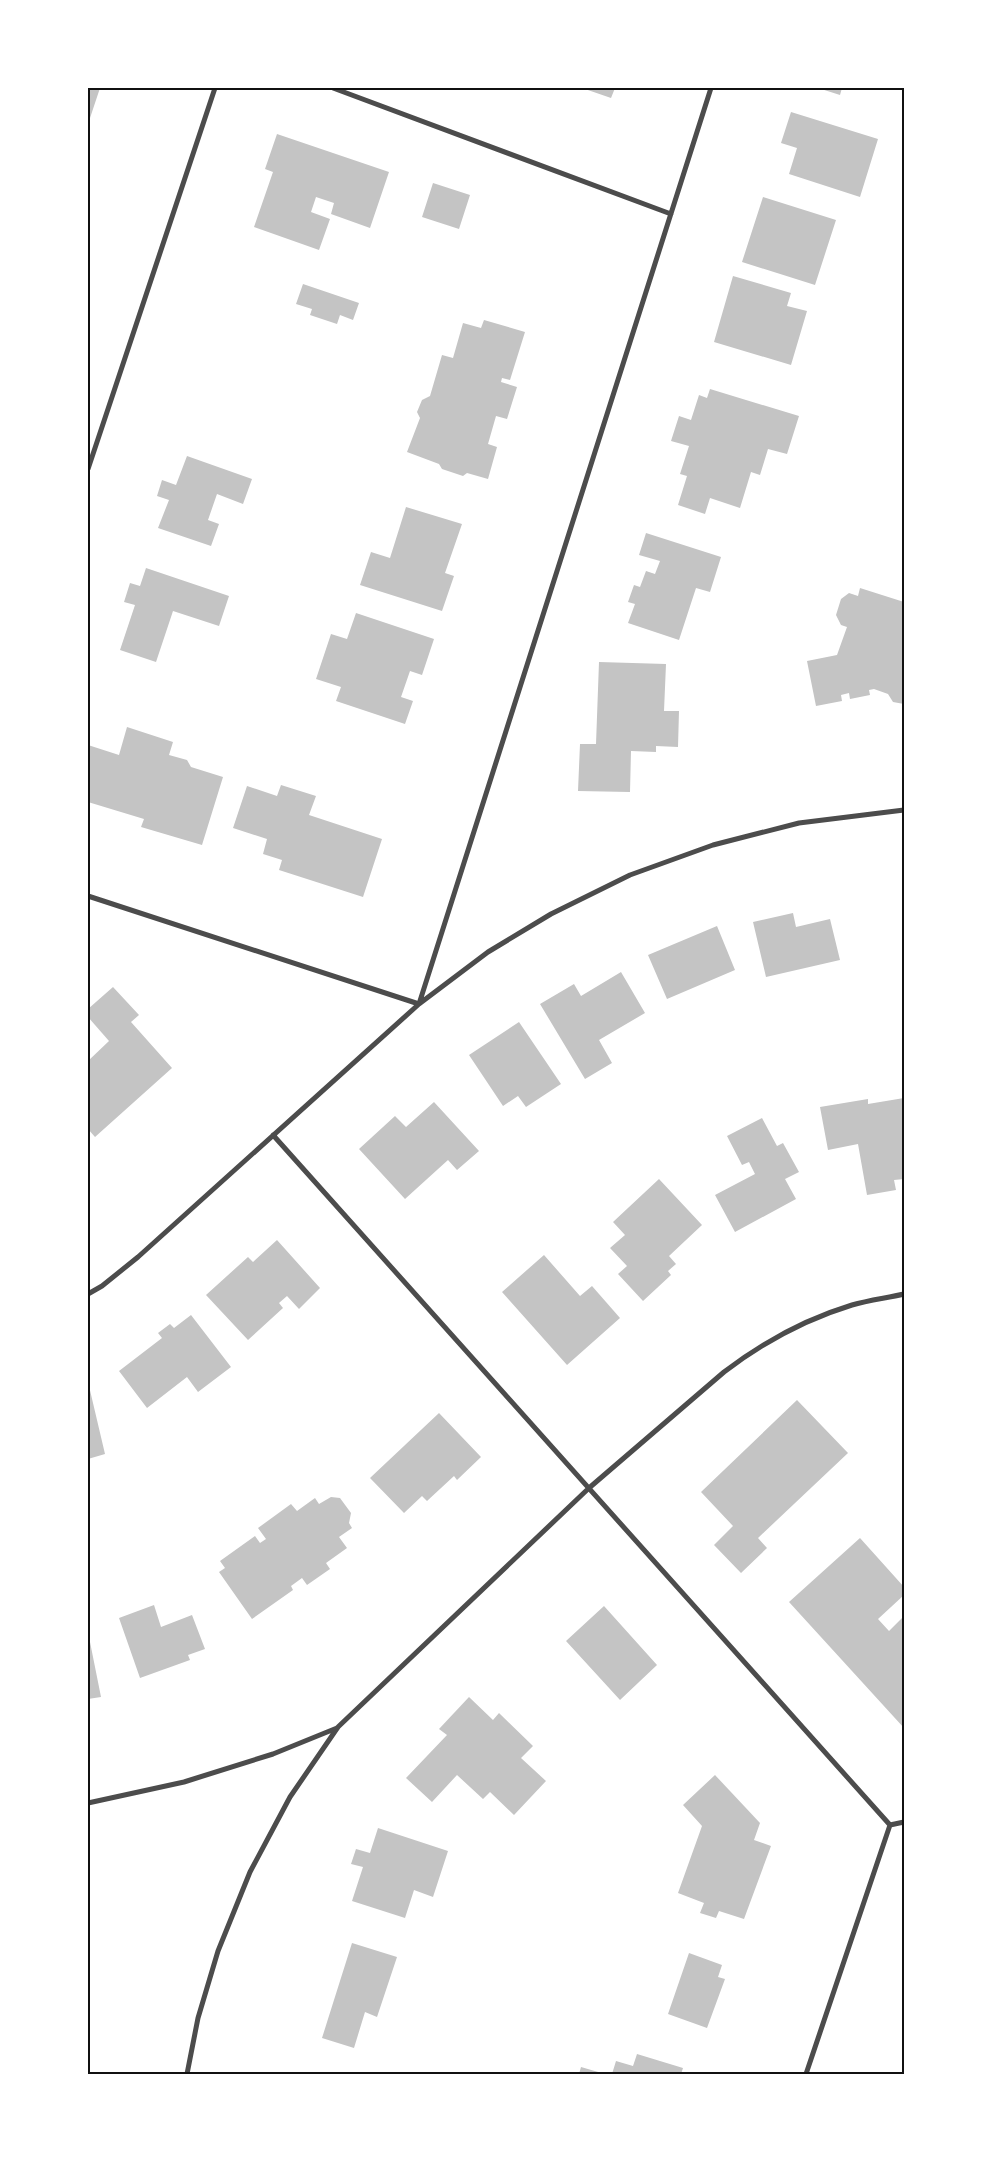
<svg xmlns="http://www.w3.org/2000/svg" width="992" height="2162" font-family="'Exo 2',sans-serif">
<rect width="100%" height="100%" fill="#fff"/>
<!-- building -->
<path fill="#c4c4c4" d="M 88,88 L 100,88 L 88,124 Z
M 582,88 L 615,88 L 611,98 Z
M 818,88 L 842,88 L 840,95 Z
M 791,112 L 878,139 L 860,197 L 789,174 L 797,148 L 781,143 Z
M 277,134 L 389,172 L 370,228 L 331,214 L 334,203 L 316,197 L 311,212 L 330,219 L 319,250 L 254,227 L 273,172 L 265,169 Z
M 433,183 L 470,195 L 459,229 L 422,217 Z
M 763,197 L 836,220 L 815,285 L 742,262 Z
M 733,276 L 791,293 L 787,306 L 807,311 L 791,365 L 714,342 Z
M 303,284 L 359,303 L 353,320 L 340,315 L 337,324 L 310,315 L 312,309 L 296,304 Z
M 484,320 L 525,332 L 510,380 L 502,378 L 501,382 L 517,387 L 507,419 L 496,416 L 488,444 L 497,447 L 488,479 L 467,473 L 463,476 L 442,469 L 439,464 L 407,452 L 420,418 L 417,412 L 422,400 L 430,396 L 442,355 L 453,358 L 463,323 L 481,328 Z
M 710,389 L 799,416 L 787,454 L 768,449 L 760,475 L 751,472 L 740,508 L 710,498 L 705,514 L 678,505 L 687,476 L 680,474 L 689,446 L 671,441 L 679,416 L 691,420 L 699,395 L 707,398 Z
M 187,456 L 252,479 L 243,504 L 217,494 L 208,520 L 219,524 L 211,546 L 158,528 L 169,500 L 157,496 L 162,480 L 176,485 Z
M 406,507 L 462,524 L 445,573 L 454,576 L 442,611 L 360,585 L 371,552 L 390,558 Z
M 646,533 L 721,557 L 710,592 L 696,588 L 679,640 L 628,623 L 635,604 L 628,602 L 634,585 L 640,587 L 646,571 L 655,574 L 660,561 L 639,555 Z
M 146,568 L 229,596 L 219,626 L 173,611 L 156,662 L 120,650 L 135,605 L 124,602 L 130,583 L 140,586 Z
M 860,588 L 904,602 L 904,704 L 893,702 L 888,694 L 874,689 L 869,690 L 870,695 L 850,699 L 849,693 L 841,695 L 842,701 L 816,706 L 807,661 L 837,655 L 847,627 L 841,625 L 836,615 L 841,599 L 849,593 L 858,596 Z
M 356,613 L 434,639 L 422,675 L 410,671 L 401,697 L 413,701 L 405,724 L 336,701 L 341,687 L 316,679 L 331,634 L 347,639 Z
M 599,662 L 666,664 L 664,711 L 679,711 L 678,747 L 656,746 L 656,752 L 631,751 L 630,792 L 578,791 L 580,744 L 596,744 Z
M 127,727 L 173,742 L 169,755 L 187,760 L 191,767 L 223,777 L 202,845 L 141,827 L 144,819 L 88,802 L 88,745 L 119,755 Z
M 281,785 L 316,796 L 309,815 L 382,839 L 363,897 L 279,870 L 282,860 L 263,854 L 267,839 L 233,828 L 247,786 L 277,796 Z
M 793,913 L 796,927 L 830,919 L 840,960 L 766,977 L 753,922 Z
M 717,926 L 735,970 L 667,999 L 648,955 Z
M 621,972 L 645,1013 L 599,1040 L 612,1063 L 585,1079 L 540,1004 L 574,984 L 581,996 Z
M 113,987 L 139,1015 L 131,1022 L 172,1068 L 95,1137 L 88,1129 L 88,1061 L 109,1041 L 88,1017 L 88,1009 Z
M 519,1022 L 561,1084 L 526,1107 L 518,1096 L 503,1106 L 469,1055 Z
M 904,1098 L 904,1179 L 894,1180 L 896,1190 L 867,1195 L 858,1144 L 828,1150 L 820,1107 L 868,1099 L 868,1104 Z
M 434,1102 L 479,1151 L 457,1170 L 448,1160 L 405,1199 L 359,1149 L 395,1116 L 406,1127 Z
M 762,1118 L 777,1146 L 783,1143 L 799,1172 L 785,1179 L 796,1199 L 735,1232 L 715,1195 L 755,1174 L 749,1162 L 742,1165 L 727,1136 Z
M 659,1179 L 702,1225 L 669,1256 L 676,1264 L 668,1271 L 671,1275 L 643,1301 L 618,1274 L 627,1266 L 610,1248 L 625,1235 L 613,1222 Z
M 277,1240 L 320,1288 L 299,1309 L 287,1296 L 279,1303 L 283,1308 L 248,1340 L 206,1295 L 248,1257 L 253,1262 Z
M 544,1255 L 580,1296 L 592,1286 L 620,1318 L 567,1365 L 502,1292 Z
M 191,1315 L 231,1367 L 198,1392 L 187,1377 L 147,1408 L 119,1371 L 162,1338 L 158,1333 L 170,1324 L 174,1328 Z
M 88,1386 L 89,1386 L 105,1454 L 88,1459 Z
M 797,1400 L 848,1453 L 758,1538 L 767,1548 L 741,1573 L 714,1545 L 733,1526 L 701,1492 Z
M 439,1413 L 481,1457 L 457,1480 L 454,1476 L 427,1501 L 422,1496 L 404,1513 L 370,1478 Z
M 331,1497 L 340,1498 L 351,1513 L 349,1523 L 352,1528 L 339,1537 L 347,1548 L 326,1563 L 330,1569 L 307,1585 L 302,1578 L 291,1586 L 293,1590 L 252,1619 L 219,1572 L 225,1568 L 220,1561 L 255,1536 L 260,1543 L 266,1539 L 258,1528 L 291,1504 L 297,1511 L 315,1498 L 319,1504 Z
M 860,1538 L 904,1587 L 904,1595 L 878,1619 L 889,1631 L 904,1616 L 904,1728 L 789,1602 Z
M 154,1605 L 161,1627 L 192,1615 L 205,1649 L 188,1655 L 190,1660 L 140,1678 L 119,1618 Z
M 604,1606 L 657,1665 L 620,1700 L 566,1641 Z
M 88,1632 L 101,1697 L 88,1699 Z
M 469,1697 L 493,1720 L 499,1713 L 533,1746 L 521,1758 L 546,1781 L 514,1815 L 490,1792 L 483,1799 L 457,1775 L 432,1802 L 406,1778 L 447,1735 L 439,1729 Z
M 715,1775 L 760,1823 L 754,1840 L 771,1846 L 744,1919 L 719,1911 L 716,1918 L 700,1913 L 704,1903 L 678,1893 L 702,1826 L 683,1805 Z
M 378,1828 L 448,1851 L 433,1897 L 414,1890 L 405,1918 L 352,1901 L 363,1867 L 351,1864 L 356,1849 L 370,1853 Z
M 352,1943 L 397,1957 L 377,2017 L 365,2012 L 354,2048 L 322,2038 Z
M 689,1953 L 722,1965 L 718,1977 L 725,1979 L 707,2028 L 668,2014 Z
M 637,2054 L 683,2068 L 681,2074 L 612,2074 L 616,2061 L 633,2066 Z
M 581,2067 L 605,2074 L 579,2074 Z"/>
<g fill="none" stroke-linecap="round" stroke-linejoin="round">
<!-- minor -->
<path stroke="#4c4c4c" stroke-width="5" d="M 333,88 L 671,214
M 88,469 L 215,88
M 88,896 L 419,1004 L 711,88
M 273,1135 L 890,1825 L 904,1822
M 88,1294 L 102,1286 L 138,1257 L 419,1004 L 488,952 L 551,914 L 630,875 L 713,845 L 799,823 L 904,810
M 88,1803 L 184,1782 L 273,1754 L 337,1728
M 187,2074 L 198,2018 L 218,1951 L 250,1872 L 290,1797 L 338,1727 L 589,1488 L 724,1372 C 762,1343 806,1319 852,1305 C 869,1300 887,1298 904,1294
M 806,2074 L 890,1825"/>
</g>
<!-- border -->
<rect width="992" height="2162" fill="none" stroke="#ffffff" stroke-width="178"/>
<rect x="89" y="89" width="814" height="1984" fill="none" stroke="#111" stroke-width="2"/>
</svg>
